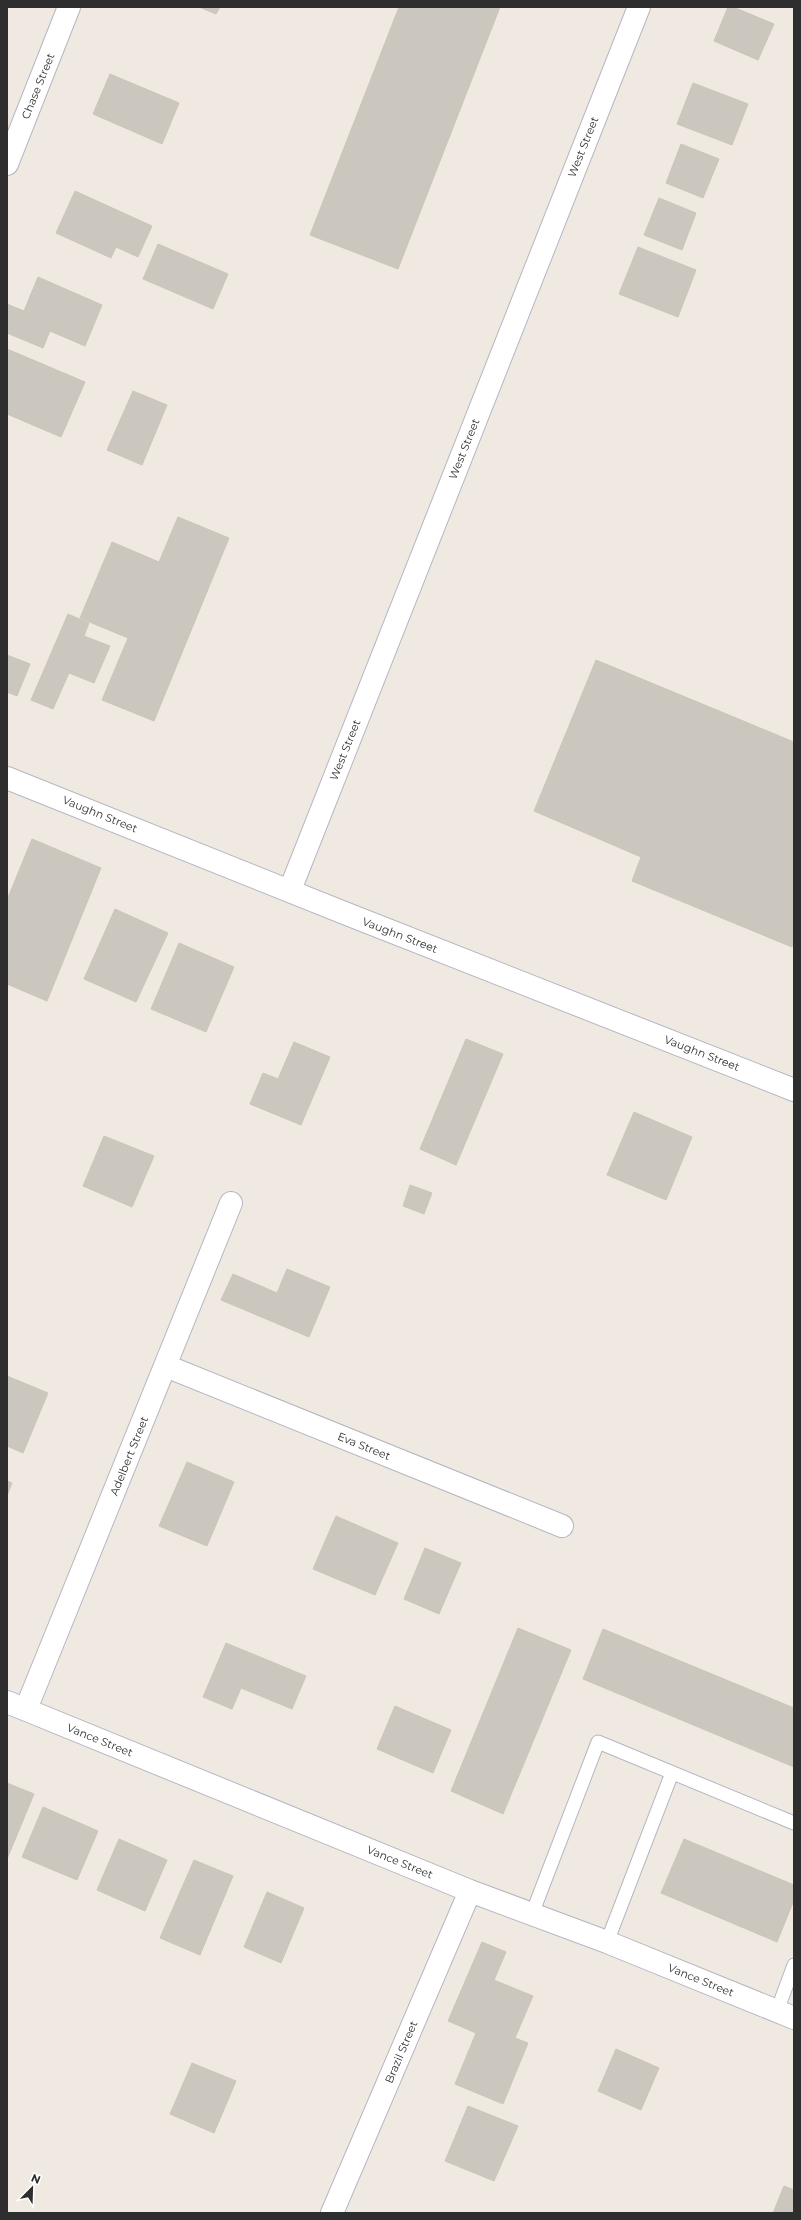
<svg xmlns="http://www.w3.org/2000/svg" width="801" height="2220" font-family="Montserrat,sans-serif">
<rect width="100%" height="100%" fill="#efe9e1"/>
<!-- building -->
<path fill="#cbc7bf" stroke="#cbc5ba" d="M 199,7 L 220,7 L 216,14 Z
M 399,7 L 500,7 L 398,269 L 310,235 Z
M 728,7 L 733,7 L 774,24 L 758,60 L 714,41 Z
M 110,74 L 179,103 L 162,144 L 93,114 Z
M 693,83 L 748,104 L 732,145 L 677,124 Z
M 681,144 L 719,159 L 703,198 L 666,183 Z
M 75,191 L 152,226 L 138,257 L 116,247 L 111,258 L 56,233 Z
M 659,198 L 696,213 L 682,250 L 644,235 Z
M 158,244 L 228,274 L 213,309 L 143,279 Z
M 638,247 L 696,270 L 678,317 L 619,294 Z
M 38,277 L 102,305 L 85,346 L 50,331 L 43,348 L 7,333 L 7,304 L 24,311 Z
M 7,349 L 85,382 L 61,437 L 7,414 Z
M 133,391 L 167,405 L 142,465 L 107,450 Z
M 178,517 L 229,538 L 154,721 L 102,700 L 128,638 L 80,618 L 112,542 L 159,562 Z
M 68,614 L 89,623 L 84,636 L 110,646 L 94,683 L 69,673 L 53,709 L 31,700 Z
M 7,655 L 30,664 L 17,696 L 7,692 Z
M 596,660 L 794,742 L 794,942 L 792,947 L 632,881 L 641,857 L 534,811 Z
M 32,839 L 101,868 L 47,1001 L 7,984 L 7,900 Z
M 115,909 L 168,933 L 136,1002 L 84,979 Z
M 179,943 L 234,967 L 206,1032 L 151,1009 Z
M 466,1039 L 503,1054 L 456,1165 L 420,1149 Z
M 294,1042 L 330,1057 L 301,1125 L 250,1104 L 263,1073 L 278,1079 Z
M 634,1112 L 692,1137 L 666,1200 L 607,1175 Z
M 104,1136 L 154,1156 L 132,1207 L 83,1186 Z
M 410,1185 L 432,1193 L 424,1214 L 403,1206 Z
M 287,1269 L 330,1287 L 309,1337 L 221,1300 L 233,1274 L 277,1293 Z
M 7,1376 L 48,1393 L 23,1453 L 7,1446 Z
M 187,1462 L 234,1482 L 207,1546 L 159,1526 Z
M 7,1481 L 12,1483 L 7,1496 Z
M 336,1516 L 398,1543 L 375,1595 L 313,1569 Z
M 425,1548 L 461,1563 L 439,1614 L 404,1599 Z
M 518,1628 L 571,1650 L 503,1814 L 451,1791 Z
M 603,1629 L 794,1708 L 794,1767 L 583,1679 Z
M 226,1643 L 306,1676 L 292,1709 L 241,1688 L 232,1709 L 203,1697 Z
M 395,1706 L 451,1730 L 433,1773 L 377,1749 Z
M 7,1783 L 34,1794 L 7,1859 Z
M 43,1807 L 98,1831 L 77,1880 L 22,1857 Z
M 119,1839 L 167,1860 L 145,1911 L 97,1890 Z
M 684,1839 L 794,1885 L 794,1900 L 777,1942 L 661,1893 Z
M 194,1860 L 233,1876 L 200,1955 L 160,1938 Z
M 267,1892 L 304,1908 L 281,1963 L 244,1947 Z
M 482,1942 L 506,1952 L 494,1980 L 533,1996 L 515,2038 L 528,2043 L 503,2104 L 455,2084 L 476,2033 L 448,2021 Z
M 616,2049 L 659,2068 L 641,2110 L 598,2091 Z
M 192,2063 L 236,2081 L 214,2133 L 170,2114 Z
M 468,2106 L 518,2126 L 494,2181 L 445,2161 Z
M 784,2186 L 794,2190 L 794,2213 L 773,2213 Z"/>
<g fill="none" stroke-linecap="round" stroke-linejoin="round">
<defs>
<path id="lane" d="M 532,1914 L 598,1742 L 794,1823
M 607,1942 L 672,1773
M 777,2011 L 794,1965"/>
<path id="street" d="M 7,164 L 69,7
M 7,778 L 347,914 L 794,1090
M 290,890 L 639,7
M 166,1366 L 562,1526
M 7,1702 L 470,1891 L 607,1942 L 794,2018
M 26,1709 L 231,1203
M 332,2213 L 470,1891"/>
</defs>
<!-- lane casing -->
<use href="#lane" stroke="#b4b7c1" stroke-width="15"/>
<!-- street casing -->
<use href="#street" stroke="#b4b7c1" stroke-width="24"/>
<!-- lane -->
<use href="#lane" stroke="#fff" stroke-width="13"/>
<!-- street -->
<use href="#street" stroke="#fff" stroke-width="22"/>
</g>
<g text-anchor="middle" dominant-baseline="central" stroke-width="3" stroke-linejoin="round" paint-order="stroke">
<!-- street labels -->
<g font-size="11" fill="#2e2e2e" stroke="#fff">
<text transform="translate(38 86) rotate(-68)">Chase Street</text>
<text transform="translate(583 147) rotate(-68)">West Street</text>
<text transform="translate(464 449) rotate(-68)">West Street</text>
<text transform="translate(345 750) rotate(-68)">West Street</text>
<text transform="translate(100 814) rotate(22)">Vaughn Street</text>
<text transform="translate(400 935) rotate(21)">Vaughn Street</text>
<text transform="translate(702 1053) rotate(21)">Vaughn Street</text>
<text transform="translate(364 1446) rotate(22)">Eva Street</text>
<text transform="translate(129 1456) rotate(-68)">Adelbert Street</text>
<text transform="translate(100 1740) rotate(22)">Vance Street</text>
<text transform="translate(400 1862) rotate(22)">Vance Street</text>
<text transform="translate(701 1980) rotate(22)">Vance Street</text>
<text transform="translate(401 2052) rotate(-67)">Brazil Street</text>
</g>
</g>
<!-- border -->
<rect width="801" height="2220" fill="none" stroke="#2e2e2e" stroke-width="16"/>
<!-- north arrow -->
<g transform="translate(32 2188) rotate(23)" stroke="#ffffff" stroke-width="3" paint-order="stroke">
<path d="M0-3L7 15L0 10L-7 15Z" fill="#2e2e2e"/>
<text y="-6" font-size="11" font-weight="bold" text-anchor="middle" fill="#2e2e2e">N</text>
</g>
</svg>
